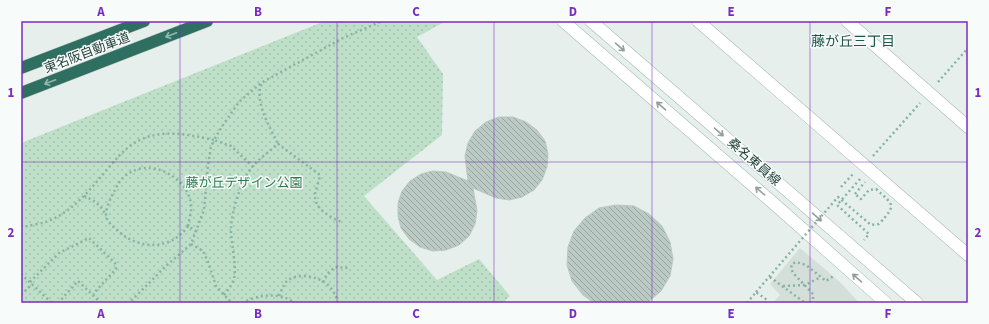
<svg xmlns="http://www.w3.org/2000/svg" width="989" height="324" font-family="'Source Sans 3','Noto Sans JP',sans-serif">
<defs>
<pattern id="grass-dots" width="8" height="8" patternUnits="userSpaceOnUse"><rect width="8" height="8" fill="#bfe0c8"/><path d="M2 2h.1M6 6h.1" fill="none" stroke="#a4c1ad" stroke-width="1.8" stroke-linecap="round"/></pattern>
<pattern id="building-back-hatch" width="6" height="6" patternUnits="userSpaceOnUse"><rect width="6" height="6" fill="#bbcac4"/><path d="M-1 5l2 2M0 0l6 6M5-1l2 2" fill="none" stroke="#98a6a0"/></pattern>
</defs>
<rect width="100%" height="100%" fill="#e6efeb"/>
<!-- built -->
<path fill="#d4dfda" d="M 800,248 L 841,283 L 859,303 L 773,303 L 780,295 L 770,284 Z"/>
<!-- grass -->
<path fill="url(#grass-dots)" d="M 325,21 L 446,21 L 417,37 L 443,74 L 442,135 L 364,196 L 437,280 L 479,259 L 510,296 L 503,303 L 21,303 L 21,143 Z"/>
<!-- building -->
<path fill="url(#building-back-hatch)" stroke="#b8c9c2" d="M 499,117 L 513,117 L 526,122 L 537,130 L 545,141 L 548,154 L 547,167 L 542,180 L 534,190 L 522,197 L 509,200 L 496,198 L 473,188 L 477,211 L 475,224 L 469,236 L 459,245 L 446,250 L 433,251 L 420,247 L 409,239 L 401,228 L 398,216 L 398,203 L 402,191 L 410,181 L 421,174 L 433,171 L 446,172 L 468,181 L 465,156 L 468,143 L 475,131 L 486,122 Z
M 616,205 L 634,206 L 649,214 L 662,226 L 670,242 L 673,259 L 670,276 L 661,291 L 647,303 L 594,303 L 583,295 L 572,281 L 567,265 L 568,247 L 574,231 L 585,218 L 599,208 Z"/>
<g fill="none" stroke-linecap="round" stroke-linejoin="round">
<defs>
<path id="minor" d="M 698,21 L 968,255
M 847,21 L 968,127"/>
<path id="secondary" d="M 563,21 L 772,202 L 886,303
M 591,21 L 917,303"/>
<path id="motorway" d="M 21,68 L 144,21
M 21,93 L 207,21"/>
</defs>
<!-- minor casing -->
<use href="#minor" stroke="#a8b8b2" stroke-width="13"/>
<!-- secondary casing -->
<use href="#secondary" stroke="#a4bbb3" stroke-width="13"/>
<!-- motorway casing -->
<use href="#motorway" stroke="#c2cac8" stroke-width="13"/>
<!-- path -->
<path stroke="#86b3a5" stroke-width="2.5" stroke-dasharray="2 3" stroke-linecap="butt" d="M 938,82 L 968,48
M 261,84 C 255,104 270,127 278,144
M 873,156 L 920,103
M 253,167 L 231,146 L 214,140 L 221,128 L 239,102 L 261,83 L 343,38 L 382,21
M 860,179 L 837,205 L 869,234 L 864,240
M 841,187 L 854,173
M 855,194 L 865,182
M 84,196 C 95,201 101,205 106,216
M 21,226 L 24,227 C 31,225 41,224 48,221 C 72,212 89,191 105,172 C 116,159 126,146 142,139 C 165,129 191,135 214,140 L 211,147 L 208,165 L 204,210 L 191,244 L 167,265 L 129,303
M 188,226 C 189,219 192,211 191,205 C 189,182 161,163 139,169 C 127,172 120,179 115,190 C 111,197 106,207 106,216 C 107,221 112,226 117,230 C 138,250 171,251 188,226 L 196,231
M 191,244 L 203,251 L 208,262 L 216,286 L 232,303
M 21,274 L 52,303
M 770,277 L 805,303
M 30,282 L 59,253 L 89,238 L 115,263 L 116,269 L 93,294
M 323,282 L 327,274 L 335,267 L 348,268
M 783,286 L 805,285 L 821,277
M 21,295 L 32,284
M 224,295 C 228,290 232,285 234,279 C 237,267 231,243 231,230 C 231,212 241,180 253,166 C 260,158 270,151 278,144 L 320,175 C 319,181 316,188 315,194 C 314,210 331,217 343,223
M 279,296 C 281,291 283,286 286,282 C 296,272 317,276 327,284 C 333,289 336,296 338,303
M 58,303 L 78,281 L 101,303
M 242,303 C 257,295 280,291 294,303
M 747,303 L 756,292 L 767,300 L 765,303
M 810,303 L 813,299 L 813,294 L 793,273 L 791,268 L 792,264 L 796,262 L 806,265 L 826,281 L 835,275"/>
<!-- minor -->
<use href="#minor" stroke="#fff" stroke-width="12"/>
<!-- secondary -->
<use href="#secondary" stroke="#fff" stroke-width="12"/>
<!-- motorway -->
<use href="#motorway" stroke="#2f6f62" stroke-width="12"/>
<!-- path-bridge -->
<path stroke="#86b3a5" stroke-width="2.5" stroke-dasharray="2 3" stroke-linecap="butt" d="M 756,292 L 838,197 L 871,225 L 879,224 C 896,205 895,206 876,189 L 869,190 L 861,199 L 855,194"/>
</g>
<!-- one-way arrows -->
<defs><path id="oneway-shaft" d="M-6 0H5M1.5-3L5.5 0L1.5 3" fill="none" stroke-width="1.6" stroke-linecap="round" stroke-linejoin="round"/></defs>
<g stroke="#93b5ae">
<use href="#oneway-shaft" transform="translate(171 35) rotate(159)"/>
<use href="#oneway-shaft" transform="translate(50 82) rotate(159)"/>
</g>
<g stroke="#92a09c">
<use href="#oneway-shaft" transform="translate(620 47) rotate(41)"/>
<use href="#oneway-shaft" transform="translate(661 106) rotate(-139)"/>
<use href="#oneway-shaft" transform="translate(719 132) rotate(41)"/>
<use href="#oneway-shaft" transform="translate(760 191) rotate(-139)"/>
<use href="#oneway-shaft" transform="translate(817 217) rotate(41)"/>
<use href="#oneway-shaft" transform="translate(857 278) rotate(-139)"/>
</g>
<!-- grid -->
<path fill="none" stroke="#7b2cbf" stroke-width="1" stroke-opacity="0.55" d="M 180,21 L 180,303M 337,21 L 337,303M 494,21 L 494,303M 652,21 L 652,303M 810,21 L 810,303M 21,162 L 968,162"/>
<g text-anchor="middle" dominant-baseline="central" stroke-width="3" stroke-linejoin="round" paint-order="stroke">
<!-- street labels -->
<g font-size="13" fill="#24423a" stroke="#f7fbf9">
<text transform="translate(87 53) rotate(-21)">東名阪自動車道</text>
<text transform="translate(754 162) rotate(41)">桑名東員線</text>
</g>
<!-- park labels -->
<g font-size="13" fill="#2d7a4b" stroke="#f7fbf9">
<text x="244" y="183">藤が丘デザイン公園</text>
</g>
<!-- neighbourhood labels -->
<g font-size="14" fill="#1f5548" stroke="#f7fbf9">
<text x="853" y="42">藤が丘三丁目</text>
</g>
</g>
<!-- border -->
<rect width="989" height="324" fill="none" stroke="#f7fbf9" stroke-width="44"/>
<rect x="22" y="22" width="945" height="280" fill="none" stroke="#7b2cbf" stroke-width="1.5"/>
<g font-size="13" text-anchor="middle" font-weight="bold" fill="#7b2cbf">
<text x="101" y="16">A</text>
<text x="258" y="16">B</text>
<text x="416" y="16">C</text>
<text x="573" y="16">D</text>
<text x="731" y="16">E</text>
<text x="888" y="16">F</text>
<text x="11" y="97">1</text>
<text x="978" y="97">1</text>
<text x="11" y="237">2</text>
<text x="978" y="237">2</text>
<text x="101" y="318">A</text>
<text x="258" y="318">B</text>
<text x="416" y="318">C</text>
<text x="573" y="318">D</text>
<text x="731" y="318">E</text>
<text x="888" y="318">F</text>
</g>
</svg>
